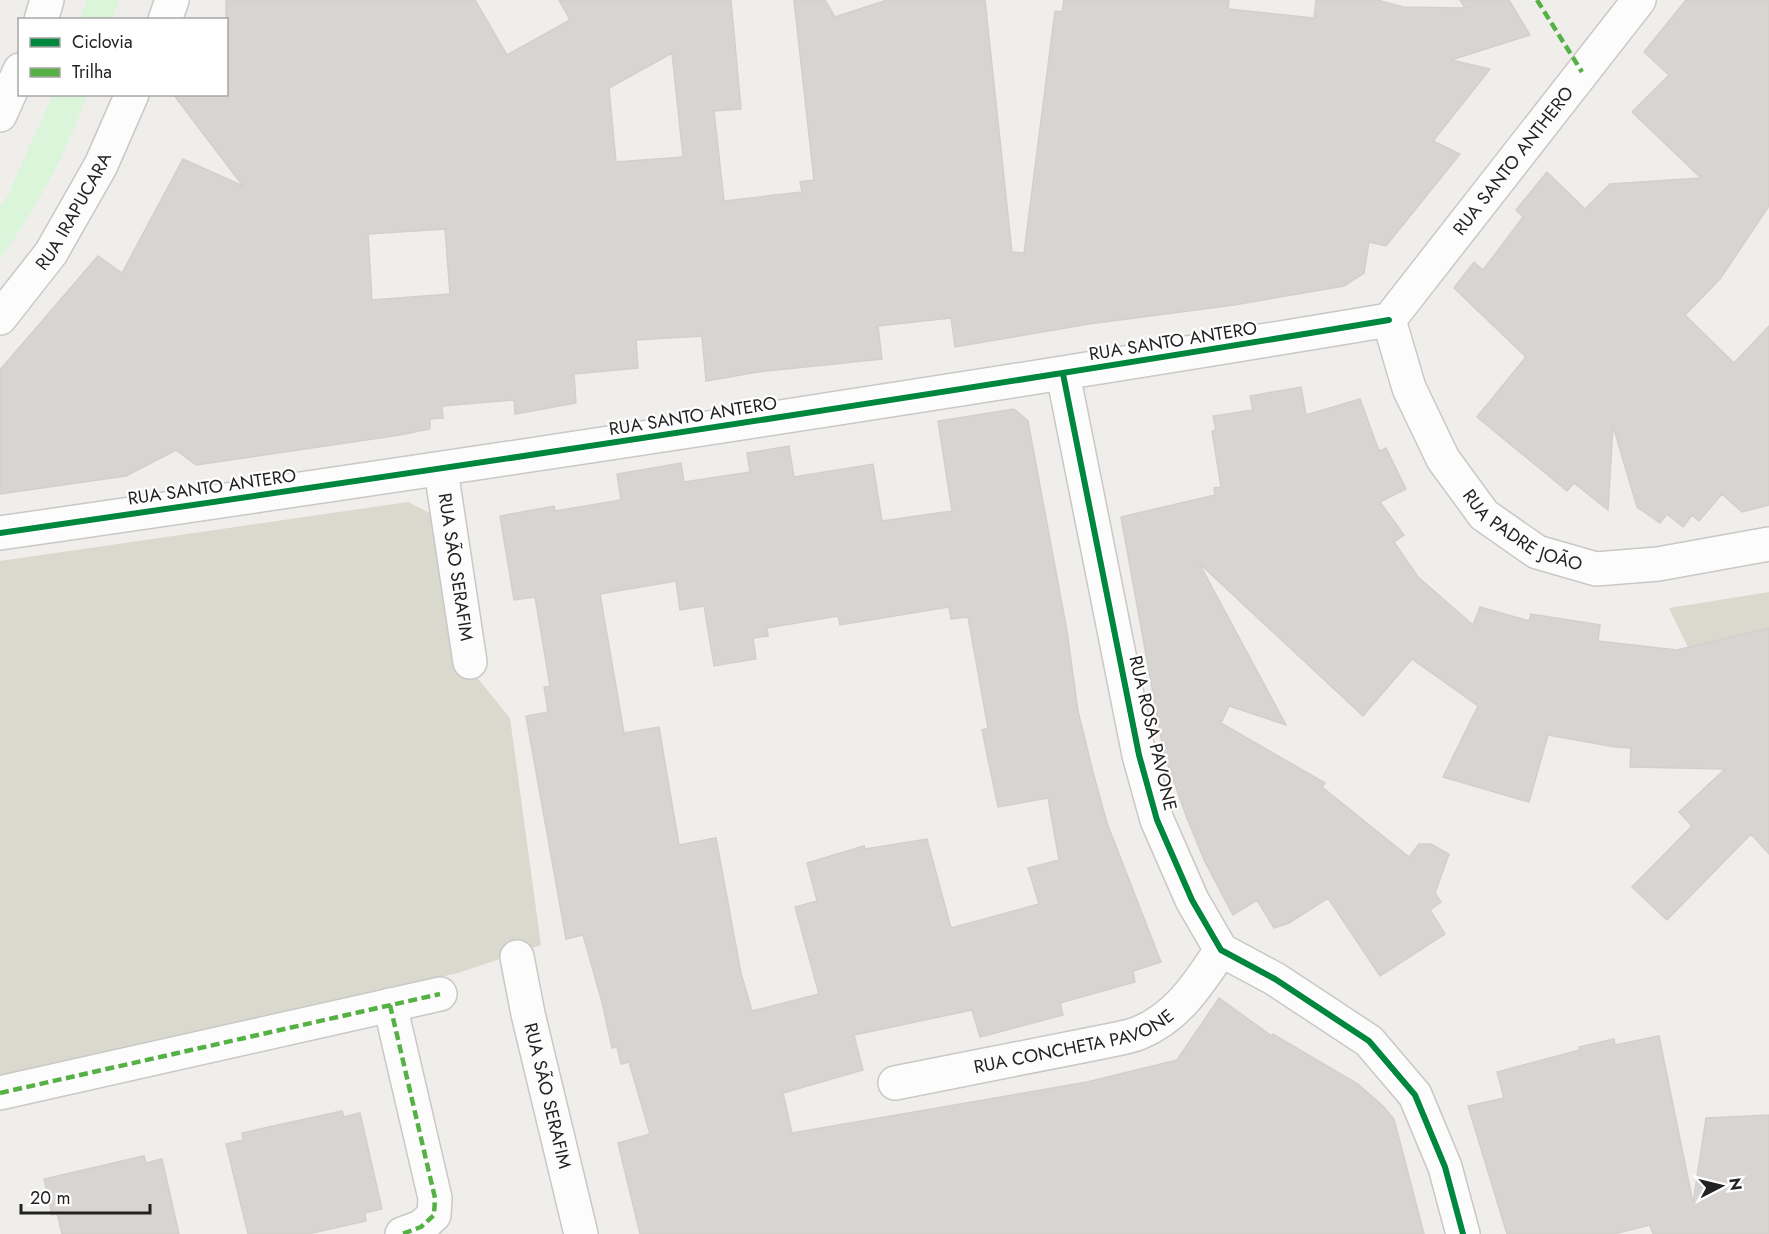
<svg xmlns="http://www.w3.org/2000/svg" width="1769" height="1234" font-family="Jost,sans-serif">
<rect width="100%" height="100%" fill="#f0eeeb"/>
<!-- construction -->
<path fill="#d9d9cd" d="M 408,502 L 432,514 L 457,653 L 510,718 L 541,945 L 458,973 L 0,1077 L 0,561 Z
M 1769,592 L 1769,655 L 1696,664 L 1669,608 Z"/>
<!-- park -->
<path fill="#daf5da" d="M 87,0 L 119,0 L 112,19 L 80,19 Z
M 53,94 L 87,95 C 67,152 36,210 0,259 L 0,207 L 7,197 Z"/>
<!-- building -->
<path fill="#d7d4d2" stroke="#d3d0cc" stroke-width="1.5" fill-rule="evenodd" d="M 226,0 L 475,0 L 507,55 L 570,20 L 559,0 L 731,0 L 741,109 L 714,111 L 724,201 L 802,192 L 800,182 L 814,180 L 794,0 L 825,0 L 835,17 L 887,0 L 985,0 L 1012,252 L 1024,253 L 1055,11 L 1062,12 L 1064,0 L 1229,0 L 1228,9 L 1314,18 L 1316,0 L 1377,0 L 1403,7 L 1465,8 L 1460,0 L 1509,0 L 1530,35 L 1451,60 L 1490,69 L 1433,141 L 1460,154 L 1386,246 L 1369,242 L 1364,273 L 1344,286 L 1234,305 L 1089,324 L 955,347 L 951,318 L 878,326 L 882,359 L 758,372 L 706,381 L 702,336 L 636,340 L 638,368 L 574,374 L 576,403 L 515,414 L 514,400 L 442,406 L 443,418 L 430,419 L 430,429 L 400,435 L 196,465 L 176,450 L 126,476 L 0,494 L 0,370 L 98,256 L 122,273 L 183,159 L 243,186 L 173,94 L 226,94 ZM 672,53 L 683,157 L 616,162 L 609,88 ZM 445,229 L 450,294 L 372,300 L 368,234 Z
M 1686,0 L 1769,0 L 1769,206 L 1720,279 L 1685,315 L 1734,363 L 1769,326 L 1769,505 L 1742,512 L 1722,494 L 1699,521 L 1692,515 L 1683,527 L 1667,514 L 1660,523 L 1637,507 L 1613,426 L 1608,510 L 1574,483 L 1567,491 L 1477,417 L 1526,357 L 1454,288 L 1474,262 L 1483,270 L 1523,217 L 1516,210 L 1547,172 L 1585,209 L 1610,184 L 1701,178 L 1632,112 L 1669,75 L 1644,52 Z
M 1301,387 L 1306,415 L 1360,399 L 1379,451 L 1386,448 L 1406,489 L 1380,502 L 1404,535 L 1394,542 L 1418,577 L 1473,625 L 1480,607 L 1529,621 L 1531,614 L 1600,625 L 1598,641 L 1677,650 L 1769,628 L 1769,854 L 1751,834 L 1667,920 L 1632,887 L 1692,826 L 1679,812 L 1725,769 L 1630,767 L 1631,748 L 1615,747 L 1548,735 L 1529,802 L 1443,777 L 1478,706 L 1412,659 L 1363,716 L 1199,563 L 1286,725 L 1229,706 L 1221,723 L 1325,783 L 1322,787 L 1409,857 L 1419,844 L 1431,844 L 1449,854 L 1435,893 L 1441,902 L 1430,910 L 1445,934 L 1380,976 L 1328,898 L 1289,923 L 1274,928 L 1257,900 L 1233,915 L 1205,862 L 1187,818 L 1164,754 L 1121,517 L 1215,495 L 1214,488 L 1221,487 L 1212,431 L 1216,430 L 1213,416 L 1253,410 L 1250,396 Z
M 1014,409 L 1028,421 L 1067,631 L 1078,711 L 1093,772 L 1107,823 L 1161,962 L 1133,971 L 1135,982 L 1060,1003 L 1063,1015 L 980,1037 L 972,1010 L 854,1035 L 863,1070 L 783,1093 L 792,1133 L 1087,1082 L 1177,1060 L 1219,998 L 1273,1037 L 1273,1034 L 1358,1084 L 1383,1106 L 1394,1119 L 1424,1234 L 640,1234 L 618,1143 L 650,1134 L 629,1062 L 621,1064 L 617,1047 L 612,1048 L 602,1002 L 583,935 L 566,939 L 526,716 L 548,712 L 544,687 L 550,686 L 535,597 L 514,600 L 500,516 L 554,506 L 555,511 L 621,500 L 617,474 L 681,463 L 684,482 L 750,472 L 747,453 L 789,446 L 794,477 L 873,464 L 882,521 L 952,511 L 938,421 ZM 676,581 L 680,610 L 704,606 L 714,666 L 756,659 L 753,638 L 768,636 L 767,628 L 838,616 L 840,625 L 949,607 L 951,619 L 968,617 L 988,728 L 982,730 L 998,807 L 1048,798 L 1059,860 L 1028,868 L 1039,904 L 951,928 L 927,839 L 865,849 L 864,846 L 807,863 L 817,901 L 795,907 L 819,994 L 752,1011 L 741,973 L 716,838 L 679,845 L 659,727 L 624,733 L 600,594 Z
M 1659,1036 L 1693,1203 L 1706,1118 L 1769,1115 L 1769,1234 L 1653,1234 L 1650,1225 L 1614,1234 L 1507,1234 L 1468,1106 L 1504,1098 L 1497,1072 L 1580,1050 L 1579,1047 L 1614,1039 L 1615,1045 Z
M 342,1111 L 344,1117 L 360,1113 L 382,1209 L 365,1213 L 366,1221 L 308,1234 L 248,1234 L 226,1144 L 243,1140 L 242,1133 Z
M 144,1156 L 146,1163 L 162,1159 L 179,1234 L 62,1234 L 57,1213 L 52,1215 L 44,1179 Z"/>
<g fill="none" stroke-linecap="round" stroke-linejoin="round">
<defs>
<g id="street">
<path d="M 41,20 L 47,0"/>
<path d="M 165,20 L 172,0"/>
<path d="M 0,115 L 20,70"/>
<path id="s1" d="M 0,318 L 51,253 L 101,165 L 132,94"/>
<path id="s2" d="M 1389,320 L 1409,388 L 1443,459 L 1484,515 L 1537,552 L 1596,569 L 1658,564 L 1769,544"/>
<path id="s3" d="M 1389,320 L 1639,0"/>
<path d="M 1063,374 L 1139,755 L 1157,820 L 1192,900 L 1221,950 L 1275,979 L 1369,1041 L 1415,1095 L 1445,1167 L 1463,1234"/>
<path id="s4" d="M 441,470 L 470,662"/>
<path d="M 0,533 C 464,466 927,397 1389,320"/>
<path id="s5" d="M 517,957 L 528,1014 L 581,1234"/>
<path d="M 390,1005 L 435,1198 L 434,1215 L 421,1227 L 402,1234"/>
<path id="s6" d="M 895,1083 L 1107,1041 C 1117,1039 1129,1037 1139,1033 C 1178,1017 1199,983 1221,950"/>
<path d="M 0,1093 L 440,994"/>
</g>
</defs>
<!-- street casing -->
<use href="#street" stroke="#c9c8c7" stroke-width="36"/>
<!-- street -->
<use href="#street" stroke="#fdfcfc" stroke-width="33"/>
<!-- quiet -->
<path stroke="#55b145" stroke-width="4.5" stroke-dasharray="9 4.5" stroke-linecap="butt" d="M 1537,0 L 1582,72
M 390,1005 L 435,1198 L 434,1215 L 421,1227 L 402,1234
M 0,1093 L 440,994"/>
<defs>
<path id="cycleway" d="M 1063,374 L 1139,755 L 1157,820 L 1192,900 L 1221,950 L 1275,979 L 1369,1041 L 1415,1095 L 1445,1167 L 1463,1234
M 0,533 C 464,466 927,397 1389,320"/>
</defs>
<!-- cycleway casing -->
<use href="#cycleway" stroke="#fff" stroke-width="10"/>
<!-- cycleway -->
<use href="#cycleway" stroke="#00873e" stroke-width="6"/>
</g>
<g text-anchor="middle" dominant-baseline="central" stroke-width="4.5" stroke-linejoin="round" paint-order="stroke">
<!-- street labels -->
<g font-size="18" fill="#222" stroke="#fff">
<text stroke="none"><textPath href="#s3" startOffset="202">RUA SANTO ANTHERO</textPath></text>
<text stroke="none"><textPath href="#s1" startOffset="130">RUA IRAPUCARA</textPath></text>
<text transform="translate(1173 341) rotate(-9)">RUA SANTO ANTERO</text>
<text transform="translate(693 416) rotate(-9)">RUA SANTO ANTERO</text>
<text transform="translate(212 487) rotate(-8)">RUA SANTO ANTERO</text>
<text stroke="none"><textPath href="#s2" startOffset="260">RUA PADRE JOÃO</textPath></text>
<text stroke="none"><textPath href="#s4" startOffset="98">RUA SÃO SERAFIM</textPath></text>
<text transform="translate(1153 733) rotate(77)">RUA ROSA PAVONE</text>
<text stroke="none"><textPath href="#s6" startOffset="184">RUA CONCHETA PAVONE</textPath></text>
<text stroke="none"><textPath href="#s5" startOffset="142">RUA SÃO SERAFIM</textPath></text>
</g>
</g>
<!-- legend -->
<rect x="18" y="18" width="210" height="78" fill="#ffffff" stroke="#a7a7a7" stroke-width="1.5"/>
<rect x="30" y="38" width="30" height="9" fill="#00873e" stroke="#a7a7a7" stroke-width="1.5"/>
<text x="72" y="48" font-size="18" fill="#222222">Ciclovia</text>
<rect x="30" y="68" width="30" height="9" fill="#55b145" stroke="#a7a7a7" stroke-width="1.5"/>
<text x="72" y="78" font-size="18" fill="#222222">Trilha</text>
<!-- north arrow -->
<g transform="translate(1721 1186) rotate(83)" stroke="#ffffff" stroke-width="4.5" paint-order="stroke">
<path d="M0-4.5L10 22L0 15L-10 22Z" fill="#222222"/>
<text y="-9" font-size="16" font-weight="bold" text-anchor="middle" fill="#222222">N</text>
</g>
<!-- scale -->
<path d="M21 1204v9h129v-9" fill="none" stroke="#222222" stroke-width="3"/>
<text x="30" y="1204" font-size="18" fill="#222222" stroke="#ffffff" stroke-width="4.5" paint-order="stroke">20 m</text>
</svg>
